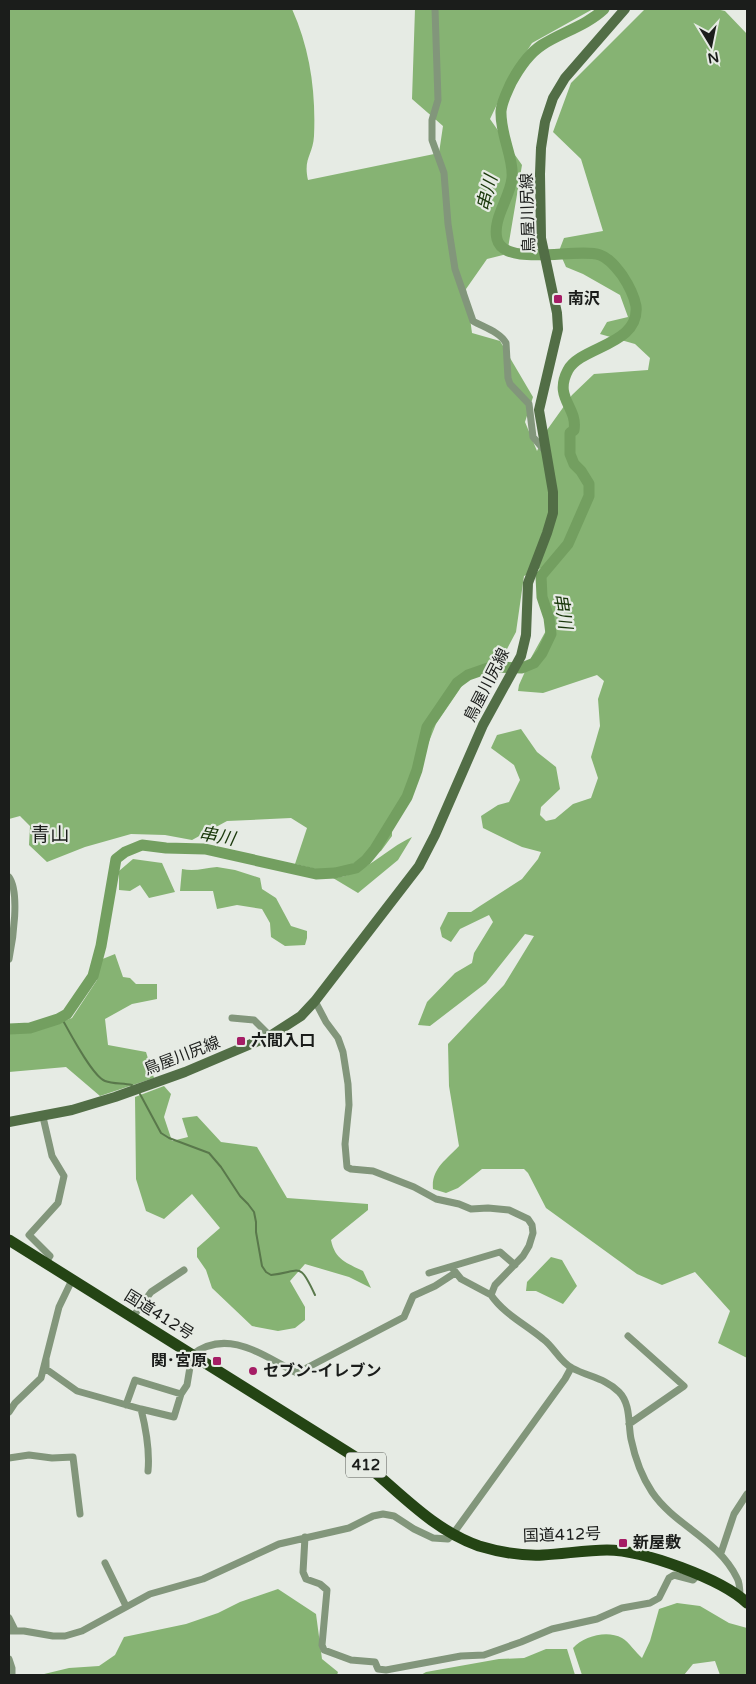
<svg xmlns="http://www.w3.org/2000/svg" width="756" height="1684" font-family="'Varela Round','Noto Sans JP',sans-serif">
<rect width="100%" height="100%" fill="#e6ebe4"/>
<!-- forest -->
<path fill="#86b373" d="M 9,9 L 292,9 C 310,49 316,92 314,136 C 313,155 303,158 308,180 L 439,153 L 443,126 L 412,99 L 415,9 L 593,9 L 532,43 L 510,77 L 490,119 L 522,165 L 507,254 L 487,259 L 466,289 L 472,333 L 500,341 L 533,397 L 525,422 L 537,451 L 547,430 L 572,395 L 594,374 L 648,370 L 650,358 L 635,344 L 600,334 L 607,322 L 628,317 L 620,295 L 583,274 L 566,267 L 559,251 L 564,238 L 603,231 L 581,159 L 553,132 L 571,83 L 645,9 L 716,9 L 725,11 L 747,34 L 747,1358 L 718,1343 L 730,1311 L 695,1272 L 662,1285 L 637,1274 L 546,1208 L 528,1173 L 524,1169 L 482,1169 L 458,1188 L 446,1193 L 433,1189 C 431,1169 446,1160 459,1146 L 449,1086 L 448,1044 L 504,985 L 534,936 L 525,934 L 486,983 L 430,1026 L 418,1025 L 427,1002 L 455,973 L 472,963 L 474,953 L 493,922 L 489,915 L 460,929 L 451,942 L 442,937 L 440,928 L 448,912 L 471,912 L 480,906 L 522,879 L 538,859 L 541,852 L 522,847 L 483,828 L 481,816 L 498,805 L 509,802 L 520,780 L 514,765 L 491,748 L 497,735 L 521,729 L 537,752 L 556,767 L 560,789 L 541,807 L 540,815 L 546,821 L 555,819 L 573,804 L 591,798 L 598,778 L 591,757 L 600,726 L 598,699 L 604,681 L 597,675 L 543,693 L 518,691 L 519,685 L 532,656 L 548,627 L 541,568 L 524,576 L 516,632 L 507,649 L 466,680 L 436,724 L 422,759 L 418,778 L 408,797 L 401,815 L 392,829 L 392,836 L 381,851 L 339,870 L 316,869 L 295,864 L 307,828 L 291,818 L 227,821 L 192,840 L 165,835 L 131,834 L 85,847 L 47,862 L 29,845 L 30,826 L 20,816 L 9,819 Z
M 412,837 L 398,860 L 358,893 L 333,878 C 364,876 385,849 412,837 Z
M 133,859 L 162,863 L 175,892 L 149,898 L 140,885 L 130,891 L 119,890 L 119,871 Z
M 217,867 L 235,870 L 260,878 L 262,889 L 276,898 L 291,926 L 307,931 L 307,938 L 305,945 L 285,946 L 271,937 L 270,923 L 262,909 L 237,905 L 217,909 L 213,891 L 180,891 L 182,869 C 194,872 205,868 217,867 Z
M 115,954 L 123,977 L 130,978 L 136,984 L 157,984 L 157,999 L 132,1004 L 105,1019 L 108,1045 L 146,1052 L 154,1078 L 100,1096 L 66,1067 L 9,1072 L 9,1032 L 43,1029 L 72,1018 L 97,980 L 100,960 Z
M 164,1086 L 171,1094 L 164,1117 L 172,1141 L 188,1137 L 182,1118 L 197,1116 L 221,1142 L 257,1147 L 287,1198 L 368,1204 L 368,1210 L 331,1240 C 335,1260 347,1263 363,1271 L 371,1288 L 349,1277 L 305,1264 L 290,1281 L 305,1307 L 305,1320 L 295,1328 L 278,1331 L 252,1326 L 212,1288 L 206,1270 L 197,1257 L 197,1248 L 220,1228 L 192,1194 L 164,1219 L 146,1211 L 136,1179 L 135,1097 Z
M 551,1257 L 562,1260 L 577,1286 L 563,1304 L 536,1291 L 526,1291 L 527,1282 Z
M 278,1589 L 316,1614 L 322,1659 L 338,1672 L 337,1675 L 40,1675 L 69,1668 L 99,1666 L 115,1655 L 124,1637 L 186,1624 L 218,1613 L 240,1602 Z
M 677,1603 L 700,1606 L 729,1623 L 747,1628 L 747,1675 L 720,1675 L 715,1661 L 693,1664 L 684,1675 L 582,1675 L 573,1648 C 584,1636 607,1630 622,1638 C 629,1642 636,1653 642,1658 L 650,1641 L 659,1609 Z
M 546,1649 L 567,1649 L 575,1675 L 421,1675 L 426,1672 L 499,1659 L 524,1658 Z"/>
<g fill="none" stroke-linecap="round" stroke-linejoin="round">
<!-- stream -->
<path stroke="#59784b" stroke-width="2" d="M 61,1017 C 69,1031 92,1076 105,1081 C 113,1084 123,1083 132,1085
M 140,1094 L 161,1133 L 169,1138 L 209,1153 L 221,1167 L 240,1196 L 248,1204 L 254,1212 L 256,1222 L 256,1232 L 262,1266 L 266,1272 L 271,1275 C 301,1272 299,1260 315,1295"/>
<!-- river -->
<path stroke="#739f60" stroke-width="11" d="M 9,1029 L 30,1028 L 58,1019 L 67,1014 L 93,976 L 101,946 L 116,859 L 125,852 L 142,845 L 166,848 L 205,849 L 316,874 L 335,873 L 356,868 L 366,860 L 375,849 L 407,797 L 417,770 L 427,727 L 457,683 L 468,675 L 491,667 L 522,668 L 534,663 L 542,653 L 551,634 L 549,618 L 542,597 L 541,576 L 568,544 L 589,496 L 589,484 L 581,471 L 574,464 L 570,454 L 570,433 L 574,430 C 578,407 553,398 568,370 C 581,346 640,345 636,306 C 634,295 628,284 622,275 C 616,267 609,258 600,255 C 578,247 504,268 497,239 C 492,219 510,198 512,178 C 514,158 500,135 501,111 C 502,101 507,92 511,83 C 519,68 528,54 542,45 C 562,32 586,26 604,9"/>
<!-- minor -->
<path stroke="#82967b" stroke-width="7" d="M 435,9 L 438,100 L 432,120 L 432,140 L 444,173 L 448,224 L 455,269 L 473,321 C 483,327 500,332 506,343 L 508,378 L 510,384 L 529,404 L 533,437 L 545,451
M 9,877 C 20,892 13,940 9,959
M 315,1001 L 326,1022 L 338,1038 L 343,1052 L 348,1084 L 349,1105 L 345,1144 L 347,1167 L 351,1169 L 373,1171 L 414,1187 L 436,1199 L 459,1204 L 471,1209 L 488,1208 L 509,1210 L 528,1219 L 532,1225 L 533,1233 L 529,1246 L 523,1256 L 495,1285 L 491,1295 C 504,1314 525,1324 543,1339 C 554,1347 560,1362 572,1368 C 589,1377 605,1378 619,1392 C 631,1404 628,1424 631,1439 C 635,1458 642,1477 652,1492 C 675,1526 718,1539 737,1578 C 740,1583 740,1591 740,1597
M 232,1018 L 254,1020 L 270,1036
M 43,1117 L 52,1156 L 64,1176 L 58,1203 L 29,1235 L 50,1256 L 45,1264
M 453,1269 L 461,1279 L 491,1295
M 429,1273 L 500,1252 L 515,1265
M 132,1318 L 151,1292 L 184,1270
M 628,1336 L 684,1386 L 629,1424
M 46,1359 L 46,1369 L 77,1391 L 141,1409 C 146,1429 150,1450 148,1471
M 126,1405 L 135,1380 L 181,1394
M 141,1409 L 174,1417 L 181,1394 L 187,1385 L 192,1355 C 227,1327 264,1356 297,1373 L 404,1317 L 413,1296 L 435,1286 L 455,1273
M 9,1412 L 15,1403 L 41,1378 L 59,1307 L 72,1280
M 9,1458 L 29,1455 L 52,1458 L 73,1457 L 80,1514
M 305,1537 L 303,1572 L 306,1579 L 320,1584 L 327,1590 L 322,1645 L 324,1650 L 351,1660 L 375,1662 L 378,1669 L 386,1670 L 461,1656 L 484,1655 L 521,1642 L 552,1629 L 597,1619 L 622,1608 L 650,1603 L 659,1598 L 669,1578 L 674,1575 L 693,1580 L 698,1575
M 721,1553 L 734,1514 L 747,1494
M 105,1563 L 126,1606
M 9,1618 L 15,1630
M 9,1631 L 24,1631 L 53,1636 L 65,1636 L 82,1631 L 150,1594 L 203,1579 L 279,1544 L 349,1528 L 373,1516 L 383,1514 L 394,1516 L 414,1529 L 433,1538 L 448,1539 L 453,1534 L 565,1379 L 571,1368
M 9,1659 L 12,1668 L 12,1675"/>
<!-- secondary -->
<path stroke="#526e46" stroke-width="10" d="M 9,1122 L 72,1110 L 115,1097 L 185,1072 L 270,1036 L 301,1016 L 315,1001 L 419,866 L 435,835 L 483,725 L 521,656 L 526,635 L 528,583 L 547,533 L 553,513 L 553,492 L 539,410 L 558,329 L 557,313 L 541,238 L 540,174 L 541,148 L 545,122 L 553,98 L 565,78 L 625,9"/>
<!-- trunk -->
<path stroke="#244414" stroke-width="11" d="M 9,1240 L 360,1460 C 399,1491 431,1529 479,1546 C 499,1552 523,1556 543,1555 C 564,1554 586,1550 607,1550 C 643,1550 722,1579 747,1603"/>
</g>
<!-- markers -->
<g fill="#a51d65" stroke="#e6ebe4" stroke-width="2">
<rect x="553" y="294" width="10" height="10" rx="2.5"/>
<rect x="236" y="1036" width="10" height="10" rx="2.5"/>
<rect x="212" y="1356" width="10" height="10" rx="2.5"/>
<circle cx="253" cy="1371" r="5"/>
<rect x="618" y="1538" width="10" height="10" rx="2.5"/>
</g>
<g text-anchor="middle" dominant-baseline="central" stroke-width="4.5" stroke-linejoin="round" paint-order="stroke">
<!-- shield labels -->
<rect fill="#e6ebe4" stroke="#585b57" stroke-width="1" x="346" y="1452.5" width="40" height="25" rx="4"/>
<g font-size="15" font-weight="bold" fill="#1b1d1b">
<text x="366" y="1465">412</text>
</g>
<!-- street labels -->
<g font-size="16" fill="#1b1d1b" stroke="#e6ebe4">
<text transform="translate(528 213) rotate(-92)">鳥屋川尻線</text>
<text transform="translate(487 685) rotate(-63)">鳥屋川尻線</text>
<text transform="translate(182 1056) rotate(-21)">鳥屋川尻線</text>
<text transform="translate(159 1315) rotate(32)">国道412号</text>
<text transform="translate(562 1535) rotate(-2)">国道412号</text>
</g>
<!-- poi labels -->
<g font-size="16" font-weight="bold" fill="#1b1d1b" stroke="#e6ebe4" text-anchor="start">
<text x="568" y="299">南沢</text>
<text x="251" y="1041">六間入口</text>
<text x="207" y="1361" text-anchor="end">関･宮原</text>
<text x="263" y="1371">セブン-イレブン</text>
<text x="633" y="1543">新屋敷</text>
</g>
<!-- water labels -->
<g font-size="18" font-style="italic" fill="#1a380b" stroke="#e6ebe4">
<text transform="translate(487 193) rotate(-76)">串川</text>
<text transform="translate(563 611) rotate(81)">串川</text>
<text transform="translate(217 836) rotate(10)">串川</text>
</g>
<!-- quarter labels -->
<g font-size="19" fill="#1b1d1b" stroke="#e6ebe4">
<text x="50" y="835">青山</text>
</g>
</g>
<!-- border -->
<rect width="756" height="1684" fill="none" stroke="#1b1d1b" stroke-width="20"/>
<!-- north arrow -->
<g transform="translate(711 45) rotate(170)" stroke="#e6ebe4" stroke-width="4" paint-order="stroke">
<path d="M0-4L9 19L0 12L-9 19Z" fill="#1b1d1b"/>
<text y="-8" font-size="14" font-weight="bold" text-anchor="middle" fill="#1b1d1b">N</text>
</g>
</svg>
